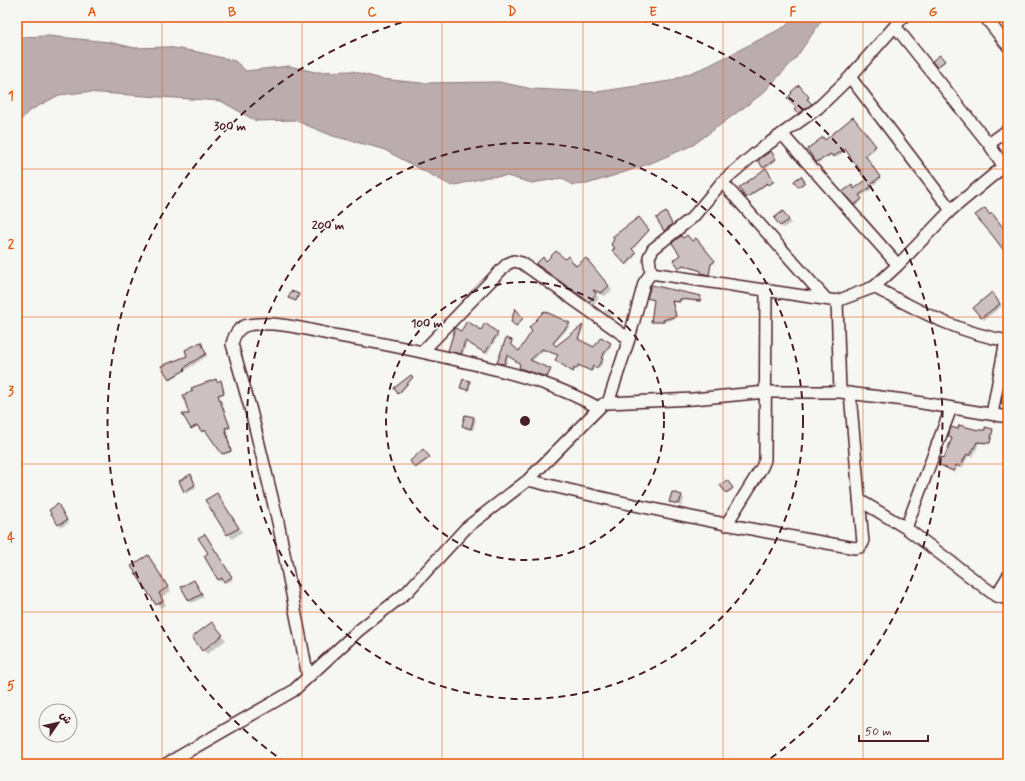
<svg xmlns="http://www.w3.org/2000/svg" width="1025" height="781" font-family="Mynerve,'Playpen Sans Arabic',sans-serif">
<rect width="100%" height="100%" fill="#f6f6f2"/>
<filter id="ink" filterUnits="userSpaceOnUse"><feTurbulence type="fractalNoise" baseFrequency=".025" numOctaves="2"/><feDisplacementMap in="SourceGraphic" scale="8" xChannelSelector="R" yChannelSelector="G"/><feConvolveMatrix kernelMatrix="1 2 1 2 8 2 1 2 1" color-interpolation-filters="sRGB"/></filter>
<g filter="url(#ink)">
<!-- water -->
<path fill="#bbadae" stroke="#8e747a" d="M 793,17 L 824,17 L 795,59 L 762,94 L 693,145 L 651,163 L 622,173 L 587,184 L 572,185 L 562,178 L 532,183 L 507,176 L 487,177 L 452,186 L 383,149 L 333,136 L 294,120 L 256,121 L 221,101 L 85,92 L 59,95 L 29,111 L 17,124 L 17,37 L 48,36 L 109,42 L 135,48 L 167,47 L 198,52 L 235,61 L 246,71 L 289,66 L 315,72 L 352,71 L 381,79 L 421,83 L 499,82 L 532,89 L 597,92 L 670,81 L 708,66 L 751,44 L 786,26 Z"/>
<!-- shadow -->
<path fill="#0003" d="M 940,56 L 945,62 L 938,67 L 933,61 Z
M 799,86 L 810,99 L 807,101 L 812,106 L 800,115 L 795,110 L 798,108 Z
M 855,120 L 876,148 L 865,157 L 881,179 L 871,187 L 872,189 L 860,197 L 862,201 L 856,206 L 844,192 L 854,190 L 867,181 L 847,150 L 835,158 L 832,155 L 818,163 L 817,161 L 825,141 Z
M 770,152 L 776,161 L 765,168 L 764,167 Z
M 765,170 L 775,182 L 770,185 L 769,183 L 748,198 L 741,189 Z
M 801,177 L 805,183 L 800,187 L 795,181 Z
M 667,215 L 672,226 L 666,231 L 658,218 Z
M 785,215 L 791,223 L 783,228 L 775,218 Z
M 639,219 L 649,231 L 632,250 L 636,255 L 628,265 L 613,251 Z
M 683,239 L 692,242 L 696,240 L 715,263 L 711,265 L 710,275 L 703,274 L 702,271 L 684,266 L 680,267 L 675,260 L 681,255 Z
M 565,260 L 577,267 L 590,263 L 612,290 L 605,296 L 594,292 L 599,298 L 593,305 L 541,267 L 547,262 Z
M 994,295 L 1002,306 L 984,320 L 982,317 Z
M 701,297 L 701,302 L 681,300 L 681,303 L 673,302 L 677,318 L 664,322 L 664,323 L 652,322 L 655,301 L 648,298 Z
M 516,310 L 523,319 L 517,327 L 512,322 Z
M 607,310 L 610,313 L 615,320 L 603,311 Z
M 544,312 L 571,325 L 553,345 L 556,348 L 583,327 L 579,340 L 594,348 L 601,338 L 612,346 L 602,360 L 604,361 L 598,369 L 595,366 L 592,372 L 580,366 L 578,370 L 575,369 L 574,373 L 558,361 L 559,356 L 544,350 L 531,362 L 550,370 L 551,371 L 548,378 L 521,369 L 520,368 L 521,364 L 509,356 L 506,365 L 499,362 L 511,341 L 512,346 L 520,352 Z
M 481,331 L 499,335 L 487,354 L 467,341 L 463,355 L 450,350 L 461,332 Z
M 202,345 L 207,356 L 171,380 L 169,379 L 189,356 Z
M 411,376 L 413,378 L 400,394 L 395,388 Z
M 216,380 L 222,383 L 225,394 L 218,396 L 231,428 L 226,430 L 232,452 L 224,455 L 207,430 L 204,432 L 199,426 L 193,429 L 191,428 L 190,415 L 194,392 Z
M 463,380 L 471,383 L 469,390 L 461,388 Z
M 1005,389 L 1008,390 L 1008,405 L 1002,402 Z
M 474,418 L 476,420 L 473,430 L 466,429 L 463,426 Z
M 986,428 L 993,430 L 989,444 L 979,443 L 973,457 L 969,455 L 962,468 L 958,466 L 955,473 L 939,464 L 945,460 L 953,440 L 949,437 L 986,431 Z
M 423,450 L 430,458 L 417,468 L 411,461 Z
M 191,475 L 196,488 L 187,493 L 185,491 Z
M 727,481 L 733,490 L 728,493 L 722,485 Z
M 217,494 L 242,532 L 232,539 L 207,500 Z
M 681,496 L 684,498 L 682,506 L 670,502 Z
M 60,508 L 69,523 L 61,527 L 50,510 Z
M 207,537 L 233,580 L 227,583 L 224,580 L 220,582 L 211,569 Z
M 148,556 L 171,591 L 162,597 L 166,605 L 161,608 L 132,566 Z
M 194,581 L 204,597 L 192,603 L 182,588 Z
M 212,623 L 226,640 L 207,654 L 203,650 Z"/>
<!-- building -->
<path fill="#ccc1c0" stroke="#4a1f2b" d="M 940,55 L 945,61 L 937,67 L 932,61 Z
M 799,85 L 809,97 L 807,99 L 812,104 L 798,114 L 794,110 L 796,108 L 787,98 L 792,93 L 791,92 Z
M 853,117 L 876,146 L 865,155 L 880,177 L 870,185 L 871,187 L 859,195 L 862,199 L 854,205 L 842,192 L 852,185 L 854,189 L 866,180 L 861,173 L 862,173 L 845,149 L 833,157 L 831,154 L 816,162 L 807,149 L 823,137 L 825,140 Z
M 771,151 L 776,159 L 763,168 L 758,160 Z
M 766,168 L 774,181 L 769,185 L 767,183 L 746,198 L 739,188 Z
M 801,176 L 805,182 L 798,187 L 794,181 Z
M 985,208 L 990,215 L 992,213 L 1008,234 L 1008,256 L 993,236 L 975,215 Z
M 783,211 L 789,220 L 780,226 L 774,218 Z
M 666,212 L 672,224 L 664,231 L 656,218 Z
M 639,217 L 649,230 L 632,249 L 636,253 L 626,265 L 612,250 L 615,248 L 611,245 L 614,239 L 612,237 Z
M 687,235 L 692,241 L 696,238 L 715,261 L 711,264 L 709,275 L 701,273 L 701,271 L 683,265 L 679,268 L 673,260 L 680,255 L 672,243 L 681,236 L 683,238 Z
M 556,251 L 565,259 L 568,256 L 576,266 L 586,258 L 609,286 L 601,293 L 593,290 L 596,294 L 589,302 L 536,264 L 543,257 L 546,261 Z
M 651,285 L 701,296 L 700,301 L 680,299 L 679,302 L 672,301 L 676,316 L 663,320 L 664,322 L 651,322 L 654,300 L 647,298 Z
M 291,291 L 299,294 L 296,301 L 288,298 Z
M 992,292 L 1000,304 L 981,318 L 973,308 Z
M 515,308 L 523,318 L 516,326 L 511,322 Z
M 544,311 L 570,323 L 553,343 L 556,346 L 583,325 L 578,339 L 594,347 L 601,337 L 611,343 L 601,358 L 603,359 L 596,369 L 593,366 L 591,371 L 578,365 L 576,369 L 574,368 L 573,372 L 555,360 L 558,355 L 542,349 L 530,360 L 551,369 L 547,377 L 519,368 L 520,364 L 507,355 L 504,364 L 497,363 L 506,338 L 512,340 L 511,344 L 519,351 L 532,331 L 529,328 Z
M 467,321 L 481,330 L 485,323 L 498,333 L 485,353 L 465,341 L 461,354 L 448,351 L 455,328 L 461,331 Z
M 201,342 L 206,354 L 189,364 L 184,369 L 185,370 L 169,379 L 161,366 L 187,356 L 185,350 Z
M 411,375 L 413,377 L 398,394 L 394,388 Z
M 216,379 L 217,382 L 221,380 L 224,393 L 218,395 L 230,427 L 225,428 L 231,451 L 222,454 L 205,430 L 202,432 L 197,425 L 191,429 L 182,414 L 189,414 L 183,395 L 193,391 L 191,388 Z
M 463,379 L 470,381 L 468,390 L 460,388 Z
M 1003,394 L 1008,395 L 1007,404 L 1001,403 Z
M 465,415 L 474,417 L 471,429 L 462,426 Z
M 959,425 L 978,430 L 985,430 L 985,427 L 993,429 L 990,443 L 977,442 L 970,456 L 967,454 L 960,467 L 956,465 L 953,471 L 938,464 L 941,457 L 944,458 L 952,438 L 948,437 L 951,427 L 958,429 Z
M 423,449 L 430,457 L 415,468 L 410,461 Z
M 191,474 L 195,485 L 184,492 L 179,481 Z
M 727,480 L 733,488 L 726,493 L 720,485 Z
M 672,492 L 682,495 L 679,504 L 669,502 Z
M 217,493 L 239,528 L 227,535 L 205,500 Z
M 58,504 L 67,520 L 58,525 L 49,510 Z
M 205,534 L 232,577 L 224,582 L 222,578 L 218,580 L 204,556 L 208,553 L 198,538 Z
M 148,555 L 168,587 L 159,593 L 163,601 L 156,605 L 131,566 Z
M 194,580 L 202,594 L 189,601 L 181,587 Z
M 212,622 L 223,635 L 202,651 L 192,637 Z"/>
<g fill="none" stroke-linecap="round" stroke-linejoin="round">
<defs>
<path id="minor" d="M 985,17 L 1008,46
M 895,26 L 989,144 L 1008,173
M 850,77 L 951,210
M 782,134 L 898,265
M 989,144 L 1008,130
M 722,182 L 826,299
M 651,273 L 837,301 L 874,287 L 898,265 L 951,210 L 1003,167
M 874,287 C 920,311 956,332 1008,341
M 837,301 L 840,392
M 423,351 L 507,264 L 514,261 L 522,263 L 629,339
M 608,403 L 629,339 L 644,283 L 651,273 L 649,257 L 653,249 L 693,217 L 722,182 L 757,152 L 818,108 L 850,77 L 903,17
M 992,414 L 1006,340
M 528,480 C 636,507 745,529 855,548 L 860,547 L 863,543 L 850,393
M 859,500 L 906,528 L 996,596 L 1008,599
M 726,525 L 762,467 L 765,460 L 766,289
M 906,528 L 951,408
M 996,596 L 1008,576
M 308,677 L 278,522 L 251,411 L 232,344 C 234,335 238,327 248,325 C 276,320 312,331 339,336 C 387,344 434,354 482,366 C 524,376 561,387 599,408
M 166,764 L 293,691 L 358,631 L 407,592 L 466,528 L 528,480 L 603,404 L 608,403 L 693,399 L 766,392 L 840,392 L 904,400 L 1008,417"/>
</defs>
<!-- minor casing -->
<use href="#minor" stroke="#4a1f2b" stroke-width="14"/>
<!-- minor -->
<use href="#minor" stroke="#f6f6f2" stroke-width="11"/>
</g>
</g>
<!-- grid -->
<path fill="none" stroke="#e8590c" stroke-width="1" stroke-opacity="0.55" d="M 162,17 L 162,764M 302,17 L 302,764M 442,17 L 442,764M 583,17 L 583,764M 723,17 L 723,764M 863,17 L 863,764M 17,169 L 1008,169M 17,317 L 1008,317M 17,464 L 1008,464M 17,612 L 1008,612"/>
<!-- distance rings -->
<g fill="none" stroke="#4a1f2b" stroke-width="2" stroke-dasharray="7 5">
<circle cx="525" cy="421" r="139"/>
<circle cx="525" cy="421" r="278"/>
<path d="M286 763A417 417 0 0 1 421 17M629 17A417 417 0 0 1 764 763"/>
</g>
<circle cx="525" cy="421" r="6" fill="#4a1f2b" stroke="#f6f6f2" stroke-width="2"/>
<g font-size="12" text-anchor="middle" font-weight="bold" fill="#4a1f2b" stroke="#f6f6f2" stroke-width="3.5" stroke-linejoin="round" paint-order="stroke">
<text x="230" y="130">300 m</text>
<text x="328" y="229">200 m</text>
<text x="427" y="327">100 m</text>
</g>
<!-- margin -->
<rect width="1025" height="781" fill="none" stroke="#f6f6f2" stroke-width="44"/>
<!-- north arrow -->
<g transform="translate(58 723) rotate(56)"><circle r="19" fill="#f6f6f2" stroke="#b1a0a2"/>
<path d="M0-3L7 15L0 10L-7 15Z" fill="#4a1f2b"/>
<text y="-6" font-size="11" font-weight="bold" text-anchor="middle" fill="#4a1f2b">ش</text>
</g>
<!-- scale -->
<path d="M859 735v6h69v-6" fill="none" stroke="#4a1f2b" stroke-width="2"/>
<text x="865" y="735" font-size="12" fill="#4a1f2b" stroke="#f6f6f2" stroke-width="3" paint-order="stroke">50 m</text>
<rect x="22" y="22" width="981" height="737" fill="none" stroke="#e8590c" stroke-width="1.5"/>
<g font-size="13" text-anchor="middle" font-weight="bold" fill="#e8590c">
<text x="92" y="16">A</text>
<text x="232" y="16">B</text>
<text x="372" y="16">C</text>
<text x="512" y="16">D</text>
<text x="653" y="16">E</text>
<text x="793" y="16">F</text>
<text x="933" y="16">G</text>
<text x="11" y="100">1</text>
<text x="11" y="248">2</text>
<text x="11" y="395">3</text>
<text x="11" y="542">4</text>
<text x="11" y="690">5</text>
</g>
</svg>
